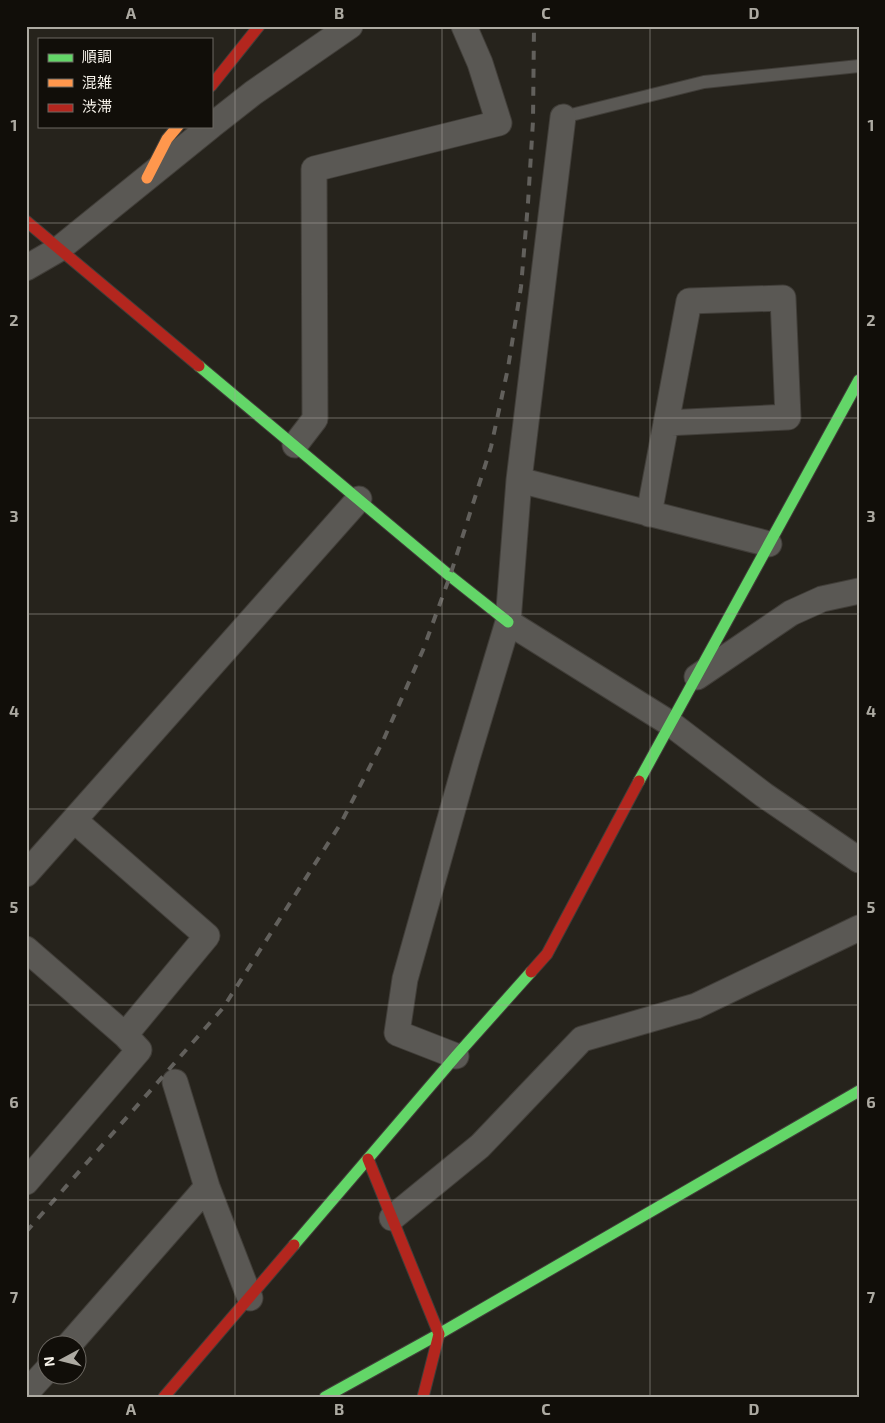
<svg xmlns="http://www.w3.org/2000/svg" width="885" height="1423" font-family="'Exo 2','Noto Sans JP',sans-serif">
<rect width="100%" height="100%" fill="#26231c"/>
<g fill="none" stroke-linecap="round" stroke-linejoin="round">
<defs>
<path id="lane" d="M 563,117 L 704,82 L 859,66"/>
<path id="street" d="M 211,126 L 253,93 L 350,26
M 26,268 L 59,249 L 211,126
M 295,445 L 315,419 L 314,169 L 499,123 L 480,63 L 464,26
M 519,480 L 769,544
M 649,514 L 689,301 L 783,298 L 788,417 L 666,423
M 508,622 L 671,724 L 764,795 L 859,860
M 697,677 L 791,613 L 822,599 L 859,591
M 74,820 L 207,936 L 125,1035
M 26,874 L 359,499
M 26,949 L 125,1035 L 139,1050 L 26,1182
M 456,1056 L 397,1033 L 405,979 L 466,762 L 508,622 L 519,480 L 563,117
M 175,1082 L 207,1187 L 250,1298
M 392,1218 L 480,1146 L 582,1039 L 696,1006 L 859,928
M 68,1346 L 207,1187
M 26,1393 L 48,1369"/>
<path id="fast" d="M 199,366 L 450,576 L 508,622
M 639,781 L 859,380
M 294,1245 L 456,1056 L 531,972
M 325,1397 L 439,1334 L 859,1091"/>
<path id="slow" d="M 147,178 L 167,139 L 178,126"/>
<path id="jam" d="M 211,86 L 259,26
M 26,221 L 199,366
M 531,972 L 547,954 L 639,781
M 368,1159 L 439,1334 L 423,1397
M 164,1397 L 294,1245"/>
</defs>
<!-- lane casing -->
<use href="#lane" stroke="#413e39" stroke-width="14"/>
<!-- street casing -->
<use href="#street" stroke="#413e39" stroke-width="27"/>
<!-- fast casing -->
<use href="#fast" stroke="#413e39" stroke-width="13"/>
<!-- slow casing -->
<use href="#slow" stroke="#413e39" stroke-width="13"/>
<!-- jam casing -->
<use href="#jam" stroke="#413e39" stroke-width="13"/>
<!-- lane -->
<use href="#lane" stroke="#5a5854" stroke-width="12"/>
<!-- street -->
<use href="#street" stroke="#5a5854" stroke-width="25"/>
<!-- fast -->
<use href="#fast" stroke="#63d668" stroke-width="11"/>
<!-- slow -->
<use href="#slow" stroke="#ff974d" stroke-width="11"/>
<!-- jam -->
<use href="#jam" stroke="#b3261e" stroke-width="11"/>
<!-- rail -->
<path stroke="#62605c" stroke-width="4" stroke-dasharray="9 9" stroke-linecap="butt" d="M 26,1232 L 223,1008 L 341,823 L 383,741 L 423,650 L 450,576 L 491,447 L 508,368 L 521,287 L 528,203 L 533,121 L 534,26"/>
</g>
<!-- grid -->
<path fill="none" stroke="#adaaa2" stroke-width="1" stroke-opacity="0.55" d="M 235,26 L 235,1397M 442,26 L 442,1397M 650,26 L 650,1397M 26,223 L 859,223M 26,418 L 859,418M 26,614 L 859,614M 26,809 L 859,809M 26,1005 L 859,1005M 26,1200 L 859,1200"/>
<!-- border -->
<rect width="885" height="1423" fill="none" stroke="#110e09" stroke-width="55"/>
<!-- legend -->
<rect x="38" y="38" width="175" height="90" fill="#110e09" stroke="#6d6963"/>
<rect x="48" y="54" width="25" height="8" fill="#63d668" stroke="#6d6963"/>
<text x="82" y="62" font-size="15" fill="#f6f2ea">順調</text>
<rect x="48" y="79" width="25" height="8" fill="#ff974d" stroke="#6d6963"/>
<text x="82" y="88" font-size="15" fill="#f6f2ea">混雑</text>
<rect x="48" y="104" width="25" height="8" fill="#b3261e" stroke="#6d6963"/>
<text x="82" y="112" font-size="15" fill="#f6f2ea">渋滞</text>
<!-- north arrow -->
<g transform="translate(62 1360) rotate(263)"><circle r="24" fill="#110e09" stroke="#6d6963"/>
<path d="M0-4L9 19L0 12L-9 19Z" fill="#adaaa2"/>
<text y="-8" font-size="14" font-weight="bold" text-anchor="middle" fill="#f6f2ea">N</text>
</g>
<rect x="28" y="28" width="830" height="1368" fill="none" stroke="#adaaa2" stroke-width="2"/>
<g font-size="16" text-anchor="middle" font-weight="bold" fill="#adaaa2">
<text x="131" y="19">A</text>
<text x="339" y="19">B</text>
<text x="546" y="19">C</text>
<text x="754" y="19">D</text>
<text x="14" y="131">1</text>
<text x="871" y="131">1</text>
<text x="14" y="326">2</text>
<text x="871" y="326">2</text>
<text x="14" y="522">3</text>
<text x="871" y="522">3</text>
<text x="14" y="717">4</text>
<text x="871" y="717">4</text>
<text x="14" y="913">5</text>
<text x="871" y="913">5</text>
<text x="14" y="1108">6</text>
<text x="871" y="1108">6</text>
<text x="14" y="1303">7</text>
<text x="871" y="1303">7</text>
<text x="131" y="1415">A</text>
<text x="339" y="1415">B</text>
<text x="546" y="1415">C</text>
<text x="754" y="1415">D</text>
</g>
</svg>
